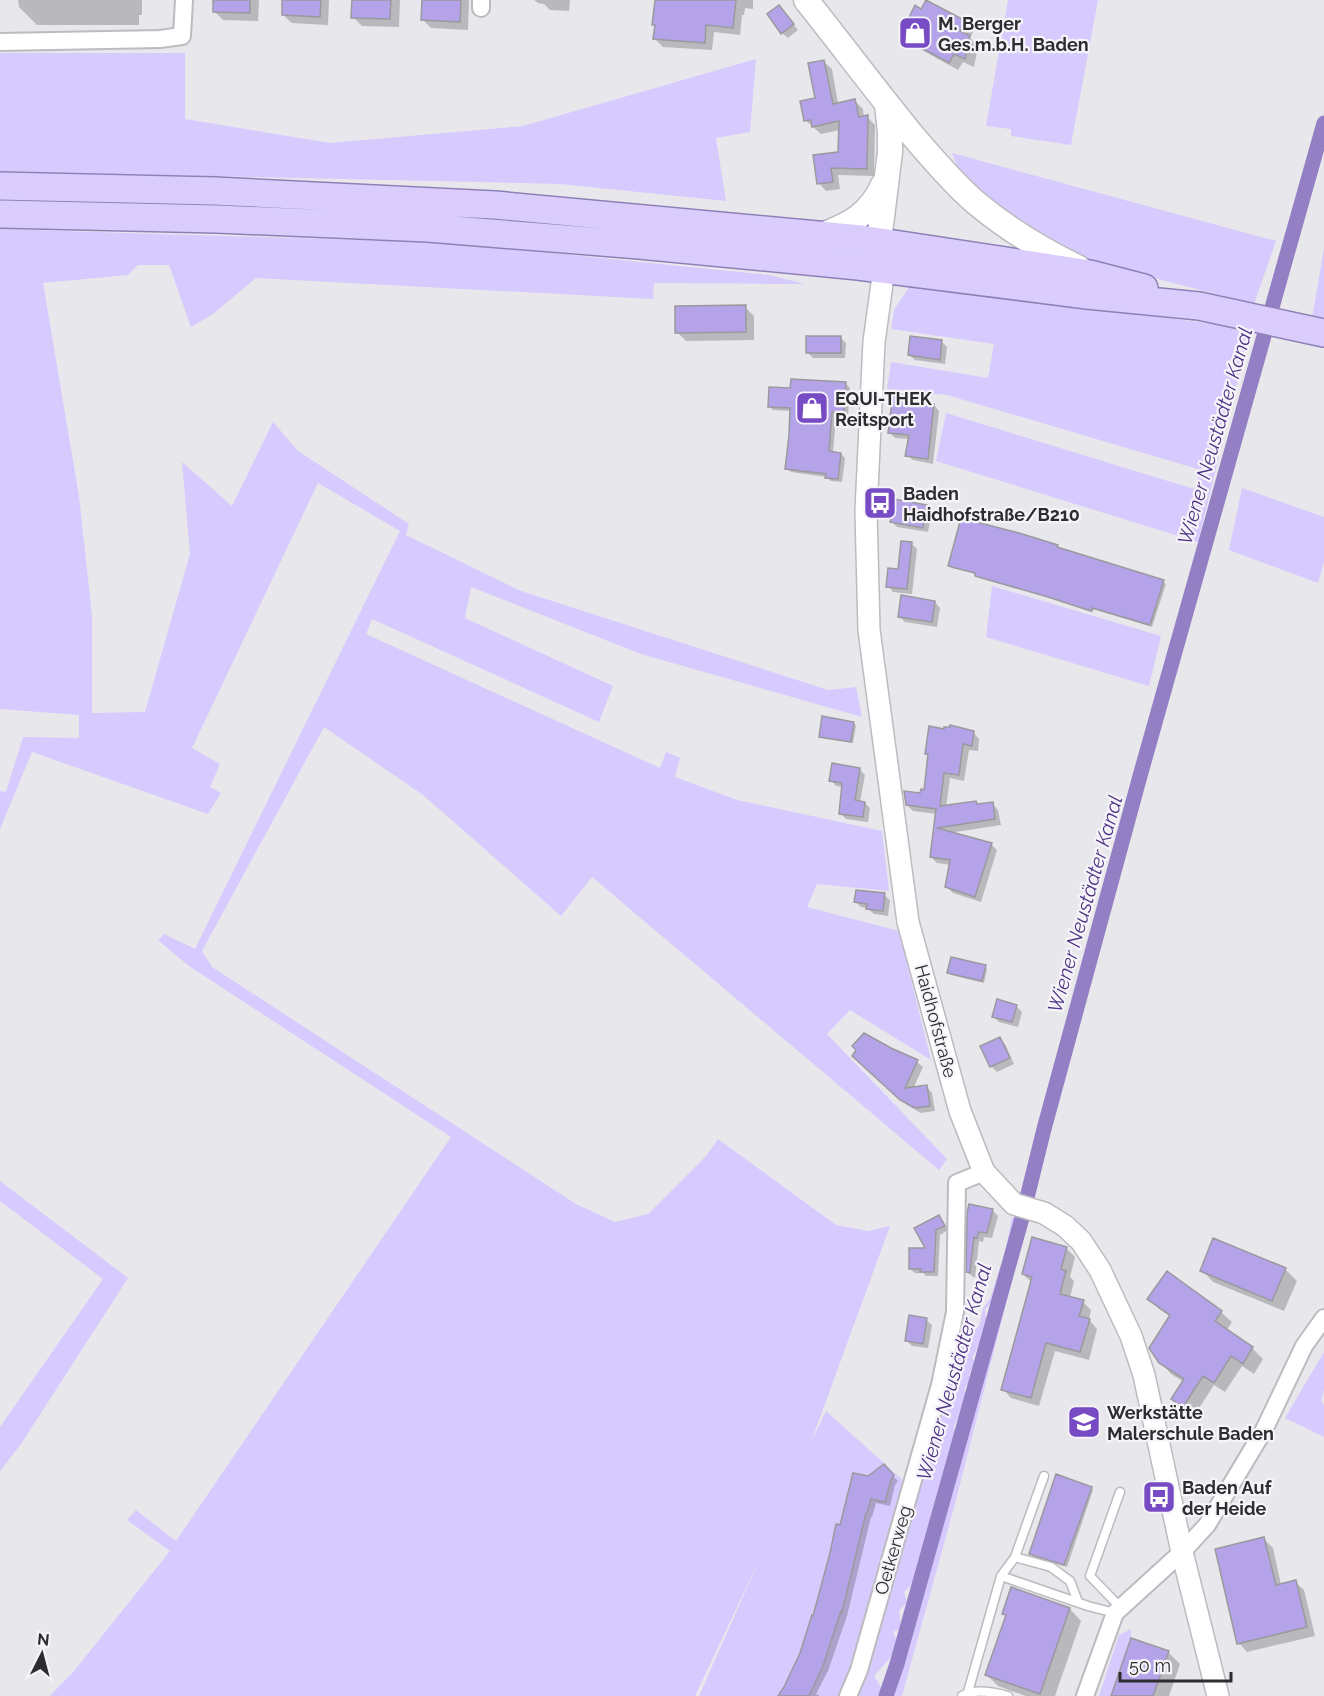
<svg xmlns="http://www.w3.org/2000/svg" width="1324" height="1696" font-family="Raleway,sans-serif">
<rect width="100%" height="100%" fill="#e8e7ec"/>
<!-- green -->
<path fill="#d7cafe" d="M 1008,0 L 1098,0 L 1071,145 L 1011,136 L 1011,129 L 986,126 Z
M 0,53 L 185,53 L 185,119 L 330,143 L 523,126 L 756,59 L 750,132 L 716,138 L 726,201 L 560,184 L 0,171 Z
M 952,153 L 1276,241 L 1254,304 L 1089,261 L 1046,244 L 965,185 Z
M 0,229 L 453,243 L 769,275 L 805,284 L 654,283 L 653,299 L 256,278 L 213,314 L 191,327 L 169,265 L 138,265 L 128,275 L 43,283 L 79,496 L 92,616 L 92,713 L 145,712 L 190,554 L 182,462 L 232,506 L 273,422 L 298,451 L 409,524 L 406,535 L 521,591 L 828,690 L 856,687 L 862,717 L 641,654 L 471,587 L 465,618 L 613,686 L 599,722 L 372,619 L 366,634 L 660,768 L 666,752 L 680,758 L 675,777 L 737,800 L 882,831 L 889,891 L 817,884 L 807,907 L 899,931 L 931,1060 L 850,1010 L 827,1034 L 947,1159 L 939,1170 L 592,877 L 561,916 L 423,795 L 324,727 L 202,951 L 212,967 L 576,1204 L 615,1222 L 648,1214 L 706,1156 L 718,1139 L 836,1225 L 868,1231 L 890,1226 L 811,1442 L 826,1411 L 907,1484 L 859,1654 L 838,1696 L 699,1696 L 761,1556 L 695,1696 L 50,1696 L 74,1671 L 170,1551 L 127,1520 L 136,1510 L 176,1541 L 451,1137 L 189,966 L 158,940 L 164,934 L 195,949 L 400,531 L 318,483 L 192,748 L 220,764 L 210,787 L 221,793 L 208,814 L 32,752 L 0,829 L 0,791 L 6,792 L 23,737 L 79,738 L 79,715 L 0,709 Z
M 1324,248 L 1324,321 L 1312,318 Z
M 911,284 L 1250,329 L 1198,542 L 936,461 L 946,413 L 1194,489 L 1201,470 L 947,395 L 887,389 L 891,362 L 988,378 L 994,344 L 891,329 L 894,310 Z
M 1242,488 L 1324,517 L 1324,562 L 1318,583 L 1229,550 Z
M 992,586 L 1161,636 L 1149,686 L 986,637 Z
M 0,1181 L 128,1278 L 21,1444 L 0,1471 L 0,1427 L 103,1279 L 0,1201 Z
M 1012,1217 L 1027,1221 L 956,1500 L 902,1696 L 890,1696 L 904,1650 L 906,1647 L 909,1623 L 915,1616 L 917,1603 L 931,1549 L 944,1508 L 962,1437 L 974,1411 L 972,1404 L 1020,1225 L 1017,1225 L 995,1299 L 985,1309 L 987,1331 L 972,1358 L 975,1362 L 969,1375 L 971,1380 L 965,1387 L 965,1400 L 962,1413 L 958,1414 L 959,1416 L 954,1426 L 956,1436 L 924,1558 L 914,1583 L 904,1592 L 907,1602 L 899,1611 L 901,1628 L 893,1632 L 898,1644 L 890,1658 L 874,1676 L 882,1689 L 879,1696 L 855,1696 L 878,1634 L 962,1336 L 979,1327 L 983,1308 L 990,1299 L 1005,1253 Z
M 1324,1352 L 1324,1390 L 1321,1401 L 1324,1405 L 1324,1437 L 1285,1418 Z
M 1131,1629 L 1131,1638 L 1111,1696 L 1099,1696 L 1119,1635 Z"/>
<!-- shadow -->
<path fill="#0003" d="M 18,0 L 142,0 L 142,15 L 139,15 L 139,25 L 37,25 L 19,7 Z
M 215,0 L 259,0 L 258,21 L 223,20 L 214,11 Z
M 284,0 L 329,0 L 328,25 L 292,23 L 283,15 Z
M 354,0 L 400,0 L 399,27 L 362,26 L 353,17 Z
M 424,0 L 469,0 L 468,30 L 431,28 L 423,20 Z
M 534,0 L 570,0 L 569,11 L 550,10 L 544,4 L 538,3 Z
M 650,0 L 753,0 L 753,9 L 745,8 L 744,15 L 742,15 L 740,35 L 714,32 L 712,50 L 663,47 L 655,39 L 656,26 L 654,24 L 656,0 Z
M 922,11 L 965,22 L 974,30 L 970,38 L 978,46 L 974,67 L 963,62 L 958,70 L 911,44 L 902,35 Z
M 784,13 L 798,30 L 788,38 L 782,33 Z
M 824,62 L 832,69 L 838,104 L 855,101 L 863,109 L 864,118 L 867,117 L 875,125 L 874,176 L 838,175 L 840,189 L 826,191 L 819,183 L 840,153 L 840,130 L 821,134 L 805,120 L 817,99 Z
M 745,307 L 754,316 L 754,340 L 686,341 L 677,332 Z
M 840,337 L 846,343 L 845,358 L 813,358 L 807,352 Z
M 942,342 L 947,347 L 945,364 L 915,360 L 909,355 Z
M 846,384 L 850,388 L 848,416 L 836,416 L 833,453 L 841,454 L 845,458 L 842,482 L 831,481 L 826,477 L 791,472 L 787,468 L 791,411 L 773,410 L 769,406 L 792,390 Z
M 914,397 L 920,399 L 925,404 L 934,405 L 939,411 L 933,464 L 913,460 L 907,455 L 909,439 L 895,438 L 889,432 Z
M 926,507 L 932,512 L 928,532 L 897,527 L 891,521 Z
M 912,544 L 917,549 L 912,594 L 893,592 L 888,586 L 899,571 Z
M 1057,546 L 1060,548 L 1163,582 L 1166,584 L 1152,627 L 1094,609 L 1093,612 L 1052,598 L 979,578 L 977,574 L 952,568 L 950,566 Z
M 935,602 L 940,608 L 937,627 L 905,622 L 899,616 Z
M 854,723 L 856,726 L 853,743 L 823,738 L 820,736 Z
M 973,732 L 979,739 L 978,751 L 969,750 L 964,781 L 950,778 L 946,807 L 976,802 L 979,805 L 992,803 L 998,810 L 1001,825 L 949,833 L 991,844 L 997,850 L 981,902 L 953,893 L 947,887 L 951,865 L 937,863 L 931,857 L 937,814 L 913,811 L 907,805 L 925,791 L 929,757 L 926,753 Z
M 860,770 L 865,775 L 860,802 L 865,803 L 870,808 L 868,822 L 846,819 L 840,813 L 843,787 L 836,786 L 831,780 Z
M 884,895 L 890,900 L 888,916 L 874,914 L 867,908 L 861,907 L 856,902 Z
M 985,966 L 987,969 L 984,983 L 951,975 L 949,973 Z
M 1016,1006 L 1022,1012 L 1018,1027 L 999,1022 L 994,1017 Z
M 999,1039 L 1005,1044 L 1014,1064 L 997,1072 L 992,1067 L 982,1047 Z
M 859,1062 L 917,1062 L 923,1067 L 913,1089 L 927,1087 L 932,1093 L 935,1111 L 921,1113 L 907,1105 Z
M 993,1211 L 998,1216 L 992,1238 L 984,1237 L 983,1242 L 979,1241 L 975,1278 L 973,1277 L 968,1272 L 969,1213 Z
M 939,1216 L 943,1221 L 948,1230 L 940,1235 L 938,1276 L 926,1276 L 923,1273 L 915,1273 L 910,1269 L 928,1250 Z
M 1033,1239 L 1067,1249 L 1075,1257 L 1070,1277 L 1074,1281 L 1070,1298 L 1083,1302 L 1091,1310 L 1089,1320 L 1097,1329 L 1089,1360 L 1055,1351 L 1039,1406 L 1011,1398 L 1003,1389 L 1032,1283 L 1023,1274 Z
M 1285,1269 L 1297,1281 L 1284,1311 L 1213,1282 L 1202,1270 Z
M 1149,1299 L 1221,1312 L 1232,1322 L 1226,1331 L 1252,1348 L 1263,1359 L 1254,1374 L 1242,1366 L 1225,1392 L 1214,1385 L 1194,1416 L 1183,1410 L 1173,1399 L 1184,1382 L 1171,1374 L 1160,1362 L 1171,1317 L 1159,1309 Z
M 926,1320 L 932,1325 L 928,1348 L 912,1346 L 906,1340 Z
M 883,1466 L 898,1481 L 895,1485 L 890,1506 L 876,1503 L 872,1517 L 871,1517 L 847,1616 L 828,1671 L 816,1694 L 820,1696 L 779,1696 L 801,1653 L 814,1617 L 841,1527 L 869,1478 Z
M 1091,1488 L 1093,1490 L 1067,1567 L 1033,1556 L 1031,1554 Z
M 1264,1539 L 1273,1548 L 1281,1585 L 1295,1582 L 1304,1590 L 1315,1636 L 1247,1652 L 1239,1643 Z
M 1070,1609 L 1081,1621 L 1055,1696 L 1026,1696 L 998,1686 L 986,1674 L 1007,1616 L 1004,1613 Z
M 1168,1652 L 1180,1664 L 1169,1696 L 1113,1696 Z"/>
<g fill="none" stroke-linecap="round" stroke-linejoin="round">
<!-- canal -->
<path stroke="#927fc4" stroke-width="15" d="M 886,1696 L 897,1664 L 1022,1218 L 1044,1129 L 1140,776 L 1324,123"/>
</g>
<!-- building -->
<path fill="#b5a3ea" stroke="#9a999e" stroke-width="1.5" d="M 213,0 L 250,0 L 250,13 L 213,12 Z
M 282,0 L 321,0 L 320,17 L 282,15 Z
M 352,0 L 391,0 L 390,19 L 351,18 Z
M 422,0 L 461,0 L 460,22 L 421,20 Z
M 655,0 L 736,0 L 733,28 L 706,25 L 705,43 L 653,39 L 655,25 L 652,25 Z
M 926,0 L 966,21 L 960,31 L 970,36 L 965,59 L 954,54 L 949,63 L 900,36 L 915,5 L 921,9 Z
M 779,5 L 794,24 L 781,34 L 767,14 Z
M 824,60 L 833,104 L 855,99 L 859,117 L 868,115 L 867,169 L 831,168 L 833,182 L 817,184 L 813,155 L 838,152 L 839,121 L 812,127 L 811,120 L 804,121 L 800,101 L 815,98 L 808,63 Z
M 746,305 L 746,332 L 675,333 L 675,306 Z
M 806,336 L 841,336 L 841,353 L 806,353 Z
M 910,336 L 942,340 L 940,360 L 908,355 Z
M 791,379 L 846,382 L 844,413 L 832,412 L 829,451 L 841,453 L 838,479 L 825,478 L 826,474 L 785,469 L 789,435 L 790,408 L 768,407 L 769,387 L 790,388 Z
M 893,394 L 914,395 L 914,397 L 921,397 L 920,402 L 934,404 L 928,459 L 905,456 L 909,435 L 888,433 Z
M 894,499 L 927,505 L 923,528 L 890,522 Z
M 961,518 L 1019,533 L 1058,545 L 1057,547 L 1164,580 L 1150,625 L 1092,608 L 1091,611 L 1048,597 L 975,576 L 975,573 L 948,566 Z
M 901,541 L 912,542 L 907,589 L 886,587 L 888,568 L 898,569 Z
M 901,595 L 935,601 L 932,622 L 898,617 Z
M 822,716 L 854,722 L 851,742 L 819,737 Z
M 950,725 L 974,731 L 972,746 L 963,744 L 959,775 L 944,773 L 940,806 L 976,801 L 977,804 L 993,802 L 995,819 L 937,828 L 992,843 L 975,897 L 945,887 L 950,860 L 930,857 L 936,809 L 906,805 L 904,791 L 920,793 L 921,789 L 924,790 L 928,754 L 925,754 L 929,726 L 944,729 L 944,727 L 950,727 Z
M 832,763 L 860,768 L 855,800 L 865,802 L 863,817 L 839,814 L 842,783 L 829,781 Z
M 856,890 L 885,893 L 883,911 L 866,909 L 867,904 L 854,902 Z
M 951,957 L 986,965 L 982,981 L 947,973 Z
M 997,999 L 1017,1005 L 1012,1022 L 992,1017 Z
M 864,1033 L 891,1048 L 918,1060 L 905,1088 L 927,1085 L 930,1106 L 915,1108 L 900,1100 L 852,1056 L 856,1050 L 852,1046 Z
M 1000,1037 L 1010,1058 L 990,1067 L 980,1046 Z
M 969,1204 L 993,1209 L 987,1233 L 979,1232 L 977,1238 L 974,1237 L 970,1273 L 966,1272 L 967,1213 Z
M 939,1215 L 945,1226 L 936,1230 L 934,1272 L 920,1272 L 921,1269 L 909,1269 L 909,1248 L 925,1248 L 914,1228 Z
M 1032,1237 L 1067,1247 L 1061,1269 L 1066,1271 L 1060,1294 L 1084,1300 L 1079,1316 L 1090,1319 L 1080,1352 L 1046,1343 L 1031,1398 L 1001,1390 L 1032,1277 L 1022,1274 Z
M 1213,1238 L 1286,1268 L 1272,1301 L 1200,1271 Z
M 1167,1271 L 1222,1311 L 1215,1321 L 1253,1347 L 1243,1364 L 1231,1356 L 1214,1383 L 1203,1376 L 1183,1407 L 1171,1399 L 1184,1379 L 1159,1363 L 1149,1348 L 1170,1315 L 1147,1299 Z
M 909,1315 L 927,1318 L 923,1344 L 905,1341 Z
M 884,1464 L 894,1475 L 891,1480 L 885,1502 L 871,1499 L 867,1513 L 866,1513 L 842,1612 L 841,1611 L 823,1666 L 809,1696 L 778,1696 L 784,1687 L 800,1653 L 812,1615 L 813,1616 L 830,1553 L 836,1524 L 840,1525 L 853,1473 L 868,1476 Z
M 1056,1474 L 1092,1487 L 1064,1565 L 1029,1554 Z
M 1264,1537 L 1276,1585 L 1296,1580 L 1307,1627 L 1237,1644 L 1215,1549 Z
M 1011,1587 L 1070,1608 L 1040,1694 L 985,1675 L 1006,1615 L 1002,1614 Z
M 1131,1638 L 1169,1651 L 1153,1696 L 1111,1696 Z"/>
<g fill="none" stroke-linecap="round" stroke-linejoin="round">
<defs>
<path id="service" d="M 1120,1492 L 1090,1576 L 1121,1608
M 1015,1557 L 1044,1476
M 1001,1576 L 1015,1557 L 1051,1567 L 1070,1581 L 1078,1602
M 968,1692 L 1001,1576 L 1088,1606 L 1115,1613
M 962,1696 C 975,1688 994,1692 1008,1696"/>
<path id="minor" d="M 481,8 L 481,0
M 0,42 L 160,39 L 182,36 L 184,0
M 848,1696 L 859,1670 L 940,1385 L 955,1312 L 957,1183 L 984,1172
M 1085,1696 L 1115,1613 L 1182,1552 L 1207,1525 L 1264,1430 L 1304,1346 L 1324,1318"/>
<path id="tertiary" d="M 884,269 L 874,342 L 866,511 L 869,630 L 908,922 L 960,1111 L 984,1172 L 1014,1204 L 1044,1213 L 1065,1226 L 1081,1241 L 1100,1270 L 1131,1336 L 1144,1375 L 1182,1552 L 1218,1696"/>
<path id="secondary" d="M 806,0 C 842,45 876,91 913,136 C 933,159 952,182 975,202 C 1007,229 1042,250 1079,268
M 822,235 C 851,224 870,214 883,185
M 883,261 L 879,241 L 890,152 L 890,132 L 887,105"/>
<path id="primary" d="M 0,186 L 215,191 L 495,205 L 861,239 L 1090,274 L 1144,288
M 0,214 L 217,219 L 428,228 L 639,245 L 858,266 L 1087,295 L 1199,306 L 1324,333"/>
</defs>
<!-- service casing -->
<use href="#service" stroke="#bcbbc0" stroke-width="11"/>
<!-- minor casing -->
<use href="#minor" stroke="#bcbbc0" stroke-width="20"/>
<!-- tertiary casing -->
<use href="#tertiary" stroke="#bcbbc0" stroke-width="24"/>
<!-- secondary casing -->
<use href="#secondary" stroke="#bcbbc0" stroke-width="27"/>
<!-- primary casing -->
<use href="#primary" stroke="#8e80b6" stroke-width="30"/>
<!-- service -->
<use href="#service" stroke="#fff" stroke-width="8"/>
<!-- minor -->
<use href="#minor" stroke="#fff" stroke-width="16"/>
<!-- tertiary -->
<use href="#tertiary" stroke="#fff" stroke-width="21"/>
<!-- secondary -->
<use href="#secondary" stroke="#fff" stroke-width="24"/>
<!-- primary -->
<use href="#primary" stroke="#dacdfe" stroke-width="27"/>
</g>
<!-- icons -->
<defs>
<symbol id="shop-square" viewBox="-11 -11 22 22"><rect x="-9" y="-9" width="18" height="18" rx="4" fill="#764bc3" stroke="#f5f4f9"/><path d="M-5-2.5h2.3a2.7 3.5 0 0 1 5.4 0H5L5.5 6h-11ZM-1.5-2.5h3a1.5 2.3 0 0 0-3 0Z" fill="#fff"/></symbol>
<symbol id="bus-square" viewBox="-11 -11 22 22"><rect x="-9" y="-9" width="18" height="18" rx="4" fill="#764bc3" stroke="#f5f4f9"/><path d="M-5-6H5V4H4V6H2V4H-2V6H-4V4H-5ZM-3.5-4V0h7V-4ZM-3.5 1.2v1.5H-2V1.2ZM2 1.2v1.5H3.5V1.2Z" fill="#fff"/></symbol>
<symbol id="school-square" viewBox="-11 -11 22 22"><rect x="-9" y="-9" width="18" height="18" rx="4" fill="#764bc3" stroke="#f5f4f9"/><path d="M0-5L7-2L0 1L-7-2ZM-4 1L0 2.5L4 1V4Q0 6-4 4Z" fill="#fff"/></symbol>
</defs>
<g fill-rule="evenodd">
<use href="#shop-square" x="896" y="14" width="38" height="38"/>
<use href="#shop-square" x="793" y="389" width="38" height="38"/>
<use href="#bus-square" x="861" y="484" width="38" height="38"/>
<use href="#school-square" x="1065" y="1403" width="38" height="38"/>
<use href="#bus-square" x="1140" y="1478" width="38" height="38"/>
</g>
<g text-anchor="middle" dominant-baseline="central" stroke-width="4.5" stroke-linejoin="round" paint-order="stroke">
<!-- poi labels -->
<g font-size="18" font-weight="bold" fill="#2d2d2f" stroke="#f5f4f9" text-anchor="start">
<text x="938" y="23">M. Berger<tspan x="938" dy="21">Ges.m.b.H. Baden</tspan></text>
<text x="835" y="398">EQUI-THEK<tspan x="835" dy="21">Reitsport</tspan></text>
<text x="903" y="493">Baden<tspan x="903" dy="21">Haidhofstraße/B210</tspan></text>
<text x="1107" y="1412">Werkstätte<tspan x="1107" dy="21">Malerschule Baden</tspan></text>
<text x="1182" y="1487">Baden Auf<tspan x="1182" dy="21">der Heide</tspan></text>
</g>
<!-- street labels -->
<g font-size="18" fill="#2d2d2f" stroke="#f5f4f9">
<text transform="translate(936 1021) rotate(75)">Haidhofstraße</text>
<text transform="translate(893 1550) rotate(-74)">Oetkerweg</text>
</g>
<!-- water labels -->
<g font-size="20" font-style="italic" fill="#4f3284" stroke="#f5f4f9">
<text transform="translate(1215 436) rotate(-74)">Wiener Neustädter Kanal</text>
<text transform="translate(1085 904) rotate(-74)">Wiener Neustädter Kanal</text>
<text transform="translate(954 1372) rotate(-74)">Wiener Neustädter Kanal</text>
</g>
</g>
<!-- north arrow -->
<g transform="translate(42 1654) rotate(6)" stroke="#f5f4f9" stroke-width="4.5" paint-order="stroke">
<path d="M0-4.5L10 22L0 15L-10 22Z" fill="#2d2d2f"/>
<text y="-9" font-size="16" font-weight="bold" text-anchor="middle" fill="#2d2d2f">N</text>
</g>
<!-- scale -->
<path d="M1120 1672v9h111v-9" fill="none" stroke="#2d2d2f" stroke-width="3"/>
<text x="1129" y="1672" font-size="18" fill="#2d2d2f" stroke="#f5f4f9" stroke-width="4.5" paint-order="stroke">50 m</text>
</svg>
